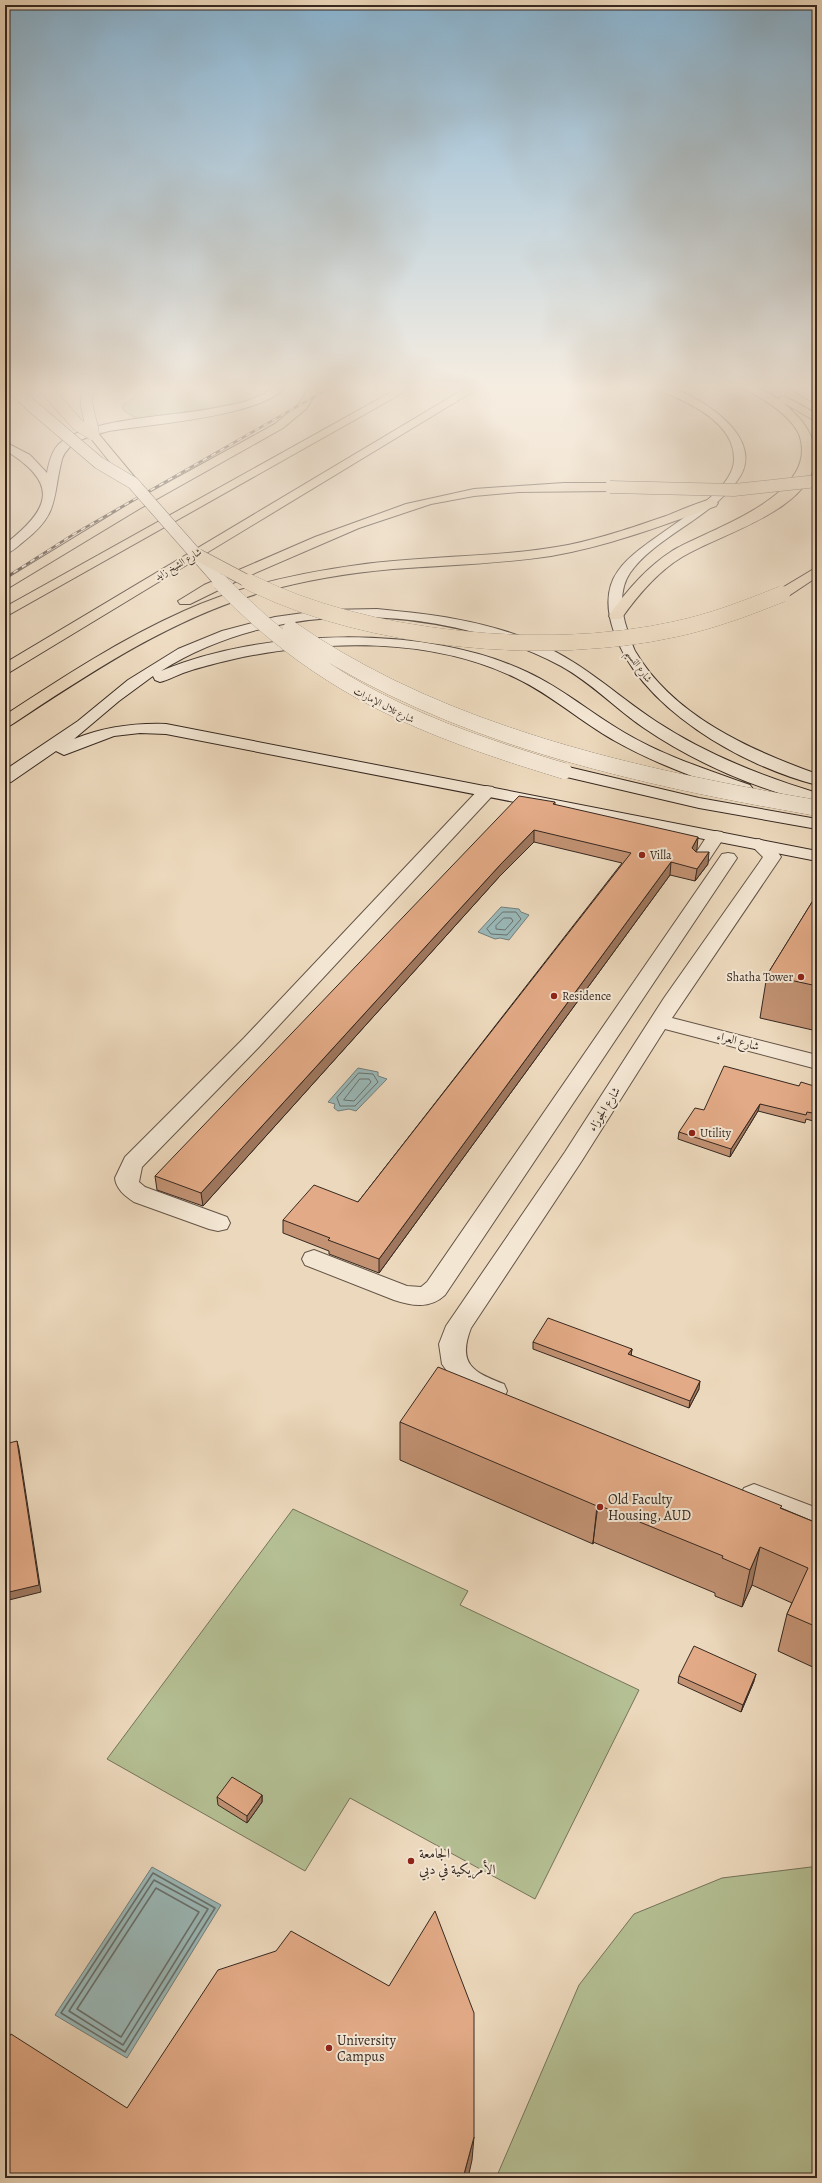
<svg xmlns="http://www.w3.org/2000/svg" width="822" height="2183" font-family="Alegreya,Amiri,serif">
<rect width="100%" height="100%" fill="#ecd8bc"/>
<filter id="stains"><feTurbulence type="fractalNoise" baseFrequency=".005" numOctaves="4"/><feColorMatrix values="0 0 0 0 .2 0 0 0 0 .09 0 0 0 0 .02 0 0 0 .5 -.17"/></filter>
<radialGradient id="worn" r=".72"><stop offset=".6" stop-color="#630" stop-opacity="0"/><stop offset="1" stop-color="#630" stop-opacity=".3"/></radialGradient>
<!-- green -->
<path fill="#b4bf93" stroke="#75745a" d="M 148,386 L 275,386 L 258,398 L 226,406 L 138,419 L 124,411 L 122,406 Z
M 293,1509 L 468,1591 L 460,1605 L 639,1690 L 535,1899 L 350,1798 L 305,1871 L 107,1759 Z
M 811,1867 L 817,1868 L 817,2178 L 496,2178 L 579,1985 L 634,1914 L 722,1878 Z"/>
<!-- water -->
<path fill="#9ab8b8" stroke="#727e7b" d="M 501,907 L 519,909 L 521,912 L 529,915 L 509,940 L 500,938 L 495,939 L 478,932 Z
M 358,1068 L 378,1072 L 378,1076 L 387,1079 L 356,1111 L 349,1109 L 338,1111 L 334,1108 L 335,1104 L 328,1102 Z
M 152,1867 L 221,1905 L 127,2058 L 55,2015 Z"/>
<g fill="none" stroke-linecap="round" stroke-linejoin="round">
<!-- shore-far1 -->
<path stroke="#68706c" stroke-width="1" d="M 503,912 L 516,912 L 521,919 L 507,935 L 491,934 L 487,929 Z
M 504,918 L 511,918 L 513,921 L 505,930 L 496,929 L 496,926 Z
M 359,1073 L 373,1074 L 378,1082 L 355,1106 L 340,1106 L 337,1098 Z
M 360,1079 L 369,1079 L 371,1082 L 354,1101 L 344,1100 Z"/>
<!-- shore -->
<path stroke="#68706c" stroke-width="1.5" d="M 153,1873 L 215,1908 L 125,2052 L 61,2013 Z
M 154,1880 L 208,1909 L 123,2045 L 69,2011 Z
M 156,1888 L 199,1912 L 121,2037 L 77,2009 Z"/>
<defs>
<path id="street" d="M 487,786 L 493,787 L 496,791 L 493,795 L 258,1048 L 142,1167 L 139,1182 L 145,1187 L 227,1217 L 230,1223 L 227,1229 L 218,1231 L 209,1229 L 134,1202 C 125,1196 116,1189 115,1178 L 125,1157 L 244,1038 L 481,787 Z
M 716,831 L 722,832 L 725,836 L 707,863 L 701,864 L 695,863 L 692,859 L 707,836 L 710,832 Z
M 759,839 L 774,846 L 781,857 L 672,1018 L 817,1055 L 817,1069 L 665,1029 L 581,1162 L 471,1328 C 457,1364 473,1372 504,1384 L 507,1391 L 504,1398 L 494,1401 L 459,1388 L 442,1364 L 439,1344 L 446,1326 L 565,1152 L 664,998 L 759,863 L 763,857 L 750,844 L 753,840 Z
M 728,853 L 734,854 L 737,858 L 445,1295 C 430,1309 412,1306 394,1300 L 305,1265 L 302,1259 L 305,1253 L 314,1250 L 407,1286 L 421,1287 L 427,1282 L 722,854 Z
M 754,1484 L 817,1508 L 817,1533 L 744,1504 L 740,1496 L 744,1488 Z"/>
<path id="secondary" d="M 275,386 L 287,386 C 261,417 150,424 109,431 C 91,436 69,440 62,459 C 52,498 60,514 23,542 C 17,547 12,552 5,554 L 5,544 C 52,508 59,483 5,450 L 5,442 L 30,455 L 47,473 C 49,462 52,450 60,443 C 86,421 156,417 190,412 C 208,410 226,406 244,402 L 265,394 Z
M 650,386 C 656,386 663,385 668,387 C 702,397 769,439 737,481 C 708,520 655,537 630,573 C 619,589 621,612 627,629 C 630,636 632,645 635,651 C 673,716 750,750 817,774 L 817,785 C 742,766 640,708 614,632 C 607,612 605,589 618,571 C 642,536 731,501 734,461 C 736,428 700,408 675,397 C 668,394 656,392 650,386 Z
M 377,609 C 429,614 481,620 530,640 C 581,660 613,693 657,722 C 706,754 761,776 817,793 L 817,804 C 757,789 695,763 644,728 C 616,709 592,683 561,666 C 441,603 279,597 161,671 C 263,628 426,624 527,672 C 562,688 592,714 625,733 C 664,756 708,770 750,785 L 753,789 L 750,793 L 738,793 C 696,778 654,763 615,741 C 581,722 552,695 516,678 C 431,637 325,639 234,659 C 217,663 200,667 183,673 C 175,676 168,680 160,682 L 155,680 L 153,676 L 119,701 L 74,739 C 104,727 134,723 166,724 L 817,851 L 817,861 L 166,734 L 140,733 L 114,736 L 64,755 L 56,751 L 11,782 L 5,783 L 5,770 L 78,721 L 128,680 L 178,649 L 222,631 L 275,617 L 325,610 Z
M 564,766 L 699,798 L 817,819 L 817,829 L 699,808 L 558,775 L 556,771 L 558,767 Z"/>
<path id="highway" d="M 307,386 L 317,386 L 315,395 L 306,409 L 283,428 L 139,509 L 5,590 L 5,580 L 131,503 L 275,424 L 298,405 L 305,395 Z
M 402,386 L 415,386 L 5,617 L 5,607 Z
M 469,386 L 482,386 L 10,672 L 5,674 L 5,663 Z
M 741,386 C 764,386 785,402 800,419 C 810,431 815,442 815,457 C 814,510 719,534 682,557 C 657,572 638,595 621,619 L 611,619 L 609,616 C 626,591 647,567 672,551 C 708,529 822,496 799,434 C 791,418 774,406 759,397 C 753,394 745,391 741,386 Z
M 784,396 L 817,414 L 817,422 L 780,401 L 779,399 L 780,397 Z
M 93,431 L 97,432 L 137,480 L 139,483 L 137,486 L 129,486 L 89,436 L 87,434 Z
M 564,483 L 610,483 L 616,487 L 610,491 L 519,492 L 474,496 L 431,504 L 359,528 L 239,580 L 190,604 L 180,604 L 178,601 L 204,585 L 315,537 L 406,504 L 474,489 Z
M 712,499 L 718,503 L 716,506 C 662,526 608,546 551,556 C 498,564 445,565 393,569 C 349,573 305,580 263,592 C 170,619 90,673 11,725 L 5,727 L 5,715 C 63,677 121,639 184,611 C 239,586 299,573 358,565 C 428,555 499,558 568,545 C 602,538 634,527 666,516 C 681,510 696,503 712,499 Z
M 817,567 L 817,577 L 787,597 L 777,597 L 775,594 L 777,591 Z"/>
</defs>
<!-- street casing -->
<use href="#street" stroke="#645447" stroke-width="2"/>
<!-- secondary casing -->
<use href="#secondary" stroke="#362820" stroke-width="2"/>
<!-- highway casing -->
<use href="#highway" stroke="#362820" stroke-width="2"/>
<!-- street -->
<use href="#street" fill="#f3e6d3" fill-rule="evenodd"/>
<!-- secondary -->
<use href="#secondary" fill="#f3e6d3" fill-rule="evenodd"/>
<!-- highway -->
<use href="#highway" fill="#ecd8bc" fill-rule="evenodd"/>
<!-- tram -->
<path stroke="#362820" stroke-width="1" d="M 784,386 L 817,405"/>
<defs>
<path id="rail" d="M 5,578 L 74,534 L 333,386"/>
</defs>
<!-- rail casing -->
<use href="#rail" stroke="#362820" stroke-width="2.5"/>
<!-- rail -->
<use href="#rail" stroke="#f3e6d3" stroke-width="1.5" stroke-dasharray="5" stroke-linecap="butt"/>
<defs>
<path id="secondary-bridge-far1" d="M 11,386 L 32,406 L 99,463 L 133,483 L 221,583
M 89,386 C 82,403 91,417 93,434"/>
<path id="secondary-bridge" d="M 220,582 C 321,688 427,730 564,771
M 291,629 C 443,735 638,777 817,808"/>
<path id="highway-bridge-far1" d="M 43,386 L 78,425 L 93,434
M 610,487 L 734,490 L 817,481
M 198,555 L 251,583"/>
<path id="highway-bridge" d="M 249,582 C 368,641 546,658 676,629 C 713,621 747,608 782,594"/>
</defs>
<!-- secondary-bridge-far1 casing -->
<use href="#secondary-bridge-far1" stroke="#362820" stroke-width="13" stroke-linecap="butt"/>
<!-- secondary-bridge casing -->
<use href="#secondary-bridge" stroke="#362820" stroke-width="16" stroke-linecap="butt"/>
<!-- highway-bridge-far1 casing -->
<use href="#highway-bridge-far1" stroke="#362820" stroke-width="13" stroke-linecap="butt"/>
<!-- highway-bridge casing -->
<use href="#highway-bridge" stroke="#362820" stroke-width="16" stroke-linecap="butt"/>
<!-- secondary-bridge-far1 -->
<use href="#secondary-bridge-far1" stroke="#f3e6d3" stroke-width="12"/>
<!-- secondary-bridge -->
<use href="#secondary-bridge" stroke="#f3e6d3" stroke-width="16"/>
<!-- highway-bridge-far1 -->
<use href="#highway-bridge-far1" stroke="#ecd8bc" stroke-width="12"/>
<!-- highway-bridge -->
<use href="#highway-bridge" stroke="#ecd8bc" stroke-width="16"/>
</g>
<!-- wall -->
<path fill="#c29273" stroke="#362820" d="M 555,802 L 555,805 L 697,849 L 695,851 L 708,864 L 695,881 L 670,875 L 379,1273 L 329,1254 L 329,1251 L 283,1233 L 283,1220 L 358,1202 L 622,863 L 534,842 L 499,877 L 203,1206 L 157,1190 L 155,1176 Z
M 817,894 L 817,1031 L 760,1018 L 767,975 Z
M 799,1086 L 817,1087 L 817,1122 L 806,1119 L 805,1123 L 758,1111 L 730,1157 L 678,1139 L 679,1132 Z
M 533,1342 L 632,1349 L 631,1355 L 699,1389 L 689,1408 L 533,1349 Z
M 400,1422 L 781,1508 L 817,1523 L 817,1669 L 778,1651 L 787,1614 L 792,1603 L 752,1585 L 742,1607 L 715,1596 L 715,1593 L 593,1542 L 593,1544 L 400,1460 Z
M 679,1676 L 754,1681 L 741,1712 L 678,1683 Z
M 262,1795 L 262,1802 L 247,1823 L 218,1805 L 217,1797 Z"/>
<!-- shaded-wall -->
<path fill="#9e775e" stroke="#362820" d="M 534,830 L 534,842 L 499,877 L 203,1206 L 201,1193 L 500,865 Z
M 698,837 L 697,849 L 691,860 L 692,848 Z
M 709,852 L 708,864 L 695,881 L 697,869 Z
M 671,862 L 670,875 L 379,1273 L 379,1259 Z
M 760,1104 L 758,1111 L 730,1157 L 731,1149 Z
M 632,1349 L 631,1356 L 628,1354 Z
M 700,1381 L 699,1389 L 689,1408 L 690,1401 Z
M 17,1441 L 19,1449 L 41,1592 L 5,1601 L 5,1593 Z
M 598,1505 L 593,1542 L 593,1544 L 597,1506 Z
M 760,1547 L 752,1585 L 742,1607 L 750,1570 Z
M 756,1674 L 754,1681 L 741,1712 L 743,1705 Z
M 262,1795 L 262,1802 L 247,1823 L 247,1816 Z
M 474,2137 L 472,2160 L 468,2178 L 463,2178 Z"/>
<!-- building -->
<path fill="#e2aa86" stroke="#362820" d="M 519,796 L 555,802 L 553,804 L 698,837 L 692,848 L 696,852 L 709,852 L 697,869 L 671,862 L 379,1259 L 328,1240 L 330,1238 L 283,1220 L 314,1185 L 358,1202 L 631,853 L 534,830 L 500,865 L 201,1193 L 155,1176 Z
M 817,894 L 817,986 L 767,975 Z
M 724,1066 L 799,1086 L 801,1082 L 817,1087 L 817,1114 L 807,1112 L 806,1115 L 760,1104 L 731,1149 L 679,1132 L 695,1108 L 704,1110 Z
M 548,1318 L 632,1349 L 628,1354 L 700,1381 L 690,1401 L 533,1342 Z
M 438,1367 L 782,1506 L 780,1508 L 817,1523 L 817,1627 L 787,1614 L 808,1568 L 760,1547 L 750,1570 L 722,1558 L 723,1556 L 598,1505 L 597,1506 L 400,1422 Z
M 17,1441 L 39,1585 L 5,1593 L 5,1444 Z
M 694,1646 L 756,1674 L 743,1705 L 679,1676 Z
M 232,1777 L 262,1795 L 247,1816 L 217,1797 Z
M 435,1911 L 474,2013 L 474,2137 L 463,2178 L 5,2178 L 5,2043 L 11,2034 L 127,2108 L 218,1970 L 276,1951 L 291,1931 L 389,1986 Z"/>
<!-- sky -->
<linearGradient id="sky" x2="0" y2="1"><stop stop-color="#89b6d5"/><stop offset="0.56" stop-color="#f6ede1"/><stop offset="1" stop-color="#f6ede1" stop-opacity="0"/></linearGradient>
<rect width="822" height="692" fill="url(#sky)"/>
<!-- markers -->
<g fill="#8f2418" stroke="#f3e6d3" stroke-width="1.5">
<circle cx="642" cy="855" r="4"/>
<circle cx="801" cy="977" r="4"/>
<circle cx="554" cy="996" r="4"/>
<circle cx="692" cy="1133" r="4"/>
<circle cx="600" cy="1507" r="4"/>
<circle cx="411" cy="1861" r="4"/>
<circle cx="329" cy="2048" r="4"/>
</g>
<g text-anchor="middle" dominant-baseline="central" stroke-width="4" stroke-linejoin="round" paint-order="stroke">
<!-- far-street labels -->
<g font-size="10" fill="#362820" stroke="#f3e6d3">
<text transform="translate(178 564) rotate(-31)">شارع الشيخ زايد</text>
<text transform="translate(639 666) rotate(54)">شارع النسيم</text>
<text transform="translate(384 705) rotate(27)">شارع تلال الإمارات</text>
</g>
<!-- poi labels -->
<g font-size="12" fill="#362820" stroke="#f3e6d3" text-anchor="start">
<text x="650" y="855">Villa</text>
<text x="793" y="977" text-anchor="end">Shatha Tower</text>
<text x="562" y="996">Residence</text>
<text x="700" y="1133">Utility</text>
</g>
<!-- street labels -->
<g font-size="12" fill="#362820" stroke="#f3e6d3">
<text transform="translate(738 1041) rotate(15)">شارع العراء</text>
<text transform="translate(604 1109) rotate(-58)">شارع الجوزاء</text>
</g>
<!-- near-poi labels -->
<g font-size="14" fill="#362820" stroke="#f3e6d3" text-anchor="start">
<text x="608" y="1499">Old Faculty<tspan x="608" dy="16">Housing, AUD</tspan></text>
<text x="419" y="1853">الجامعة<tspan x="419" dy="16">الأمريكية في دبي</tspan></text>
<text x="337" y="2040">University<tspan x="337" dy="16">Campus</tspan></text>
</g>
</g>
<!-- margin -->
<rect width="822" height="2183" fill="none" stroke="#ecd8bc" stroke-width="20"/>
<rect x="6" y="6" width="810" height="2171" fill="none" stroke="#362820" stroke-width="2"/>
<rect x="10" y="10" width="802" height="2163" fill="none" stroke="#362820"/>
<rect width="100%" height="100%" filter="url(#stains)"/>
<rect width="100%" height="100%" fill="url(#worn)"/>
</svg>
